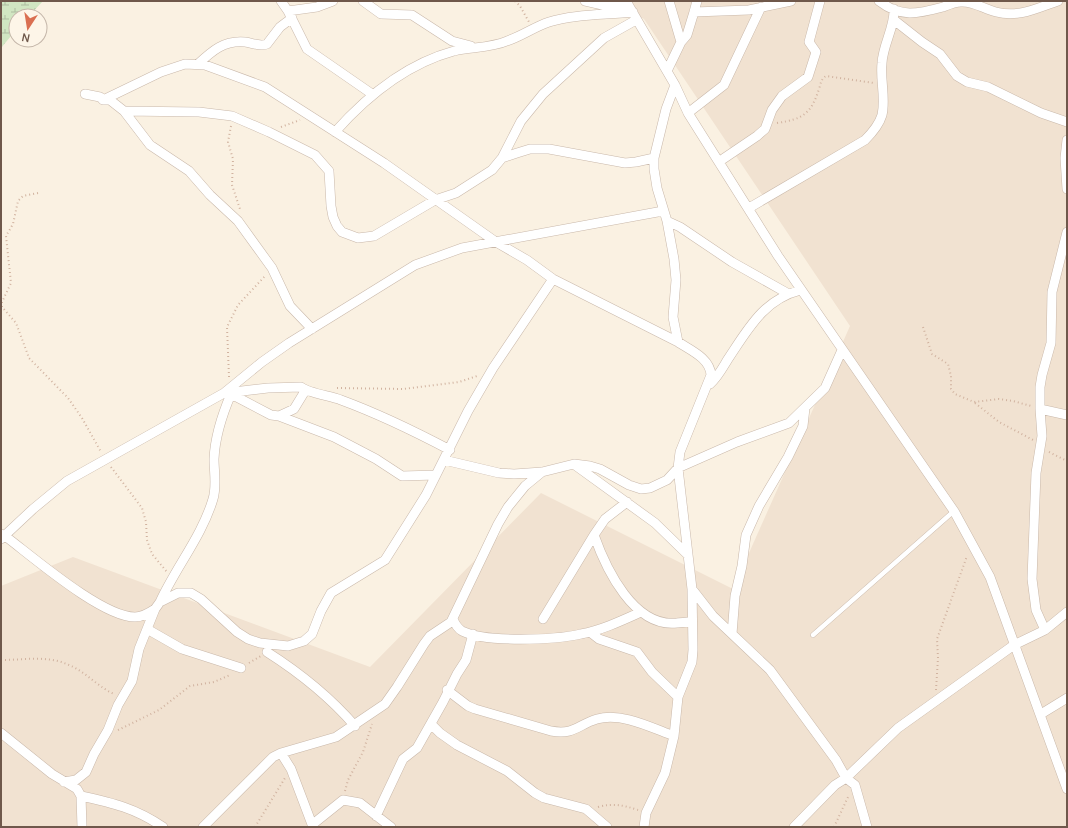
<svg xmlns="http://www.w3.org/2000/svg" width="1068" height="828" font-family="Manrope,sans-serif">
<defs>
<pattern id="wetland-marsh" width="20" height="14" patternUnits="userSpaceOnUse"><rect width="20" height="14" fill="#d1e6c2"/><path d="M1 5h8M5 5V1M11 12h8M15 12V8" fill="none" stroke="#aebda0"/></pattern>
</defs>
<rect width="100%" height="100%" fill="#faf1e2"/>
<!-- residential -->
<path fill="#f1e2d1" d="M 607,1 L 1067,1 L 1067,827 L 1,827 L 1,586 L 73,557 L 370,667 L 541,493 L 733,589 L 850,326 L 644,19 Z"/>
<!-- wetland -->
<path fill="url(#wetland-marsh)" d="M 1,1 L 43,1 L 29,16 L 16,16 L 16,30 L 1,48 Z"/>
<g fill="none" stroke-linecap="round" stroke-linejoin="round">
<defs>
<path id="lane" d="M 813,635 L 954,511"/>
<path id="street" d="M 281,1 L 288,11 L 307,49 L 372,94
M 363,1 L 381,14 L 412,15 L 452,41 L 471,46
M 585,1 L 607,6 L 627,4
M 626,1 L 675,85 L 688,113 L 778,256 L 954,511 L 990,577 L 1067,789
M 669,1 L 681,42
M 879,1 C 901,18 917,14 943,7 C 948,5 955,2 961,2 C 973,1 984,9 996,12 C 1019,18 1037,8 1058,1
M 288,11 L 317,7 L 333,1
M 694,12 L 697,1
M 894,20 L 922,42 L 940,54 L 957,76 L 967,82 L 988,87 L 1041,113 L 1067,122
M 198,64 C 212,51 224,40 245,42 C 253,43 260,47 267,44 L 280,27 L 292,18
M 667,71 L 681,42 L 687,35 L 694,12 L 749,10 L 791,1
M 85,94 L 100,97 L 103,100 L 110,100 L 124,111 L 150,145 L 189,171 L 210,195 L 238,221 L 272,268 L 290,306 L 312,329
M 103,100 L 161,72 L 185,64 L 205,65 L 265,87 L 384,163 L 496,242 L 527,260 L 553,279 L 678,342
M 124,111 L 199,112 L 232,116 L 269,132 L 315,155 L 329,171 L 331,206 L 333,217 L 337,226 L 342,232 L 358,238 L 374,236 L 435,200 L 456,193 L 492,170 L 502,158 L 517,153 L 530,149 L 549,149 L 625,163 L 636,162 L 654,158
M 688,113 L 724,85 L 761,7
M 335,132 C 367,96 406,64 454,51 C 471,47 491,48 507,41 C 522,36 534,27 549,22 C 574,14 606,15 633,12
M 1067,140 L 1065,158 L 1067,189
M 502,158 L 521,121 L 543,94 L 604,38 L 636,20
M 720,161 L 757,136 L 765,129 L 772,110 L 782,96 L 808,77 L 816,52 L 809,42 L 820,1
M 749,208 L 865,140 C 872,133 879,125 882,115 C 886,98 880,80 882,63 C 883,44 895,27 894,9
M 667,221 L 680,227 L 732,262 L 787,293
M 710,384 C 718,377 723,367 728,359 C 748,329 764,299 801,290
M 233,392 L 231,394 L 271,415 L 279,416 L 294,409 L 305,391
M 225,393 L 268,388 L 301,387 C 308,393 331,396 341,400 C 379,414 414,431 450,450
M 1040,409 L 1067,415
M 279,416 L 334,437 L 376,459 L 402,476 L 436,475
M 444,460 L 499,473 L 514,474 L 542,472 L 574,464 L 590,466 L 600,469 L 629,485 L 641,489 L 650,488 L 667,480 L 678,468 L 737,442 L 789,423 L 825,388 L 842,350
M 575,465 L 655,523 L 688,555
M 1,534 L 5,536 C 33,557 102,617 135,617 C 143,617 149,613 155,609
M 594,535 C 606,569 634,628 677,623 C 682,622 687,623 692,621
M 1,539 L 33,509 L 67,481 L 224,393 L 262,362 L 289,343 L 415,265 L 462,248 L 663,211
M 692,589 L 713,616 L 770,670 L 836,760 L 846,778 L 855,785 L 867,827
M 160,602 C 176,567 202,536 213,499 C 217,486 214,472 214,459 C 215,436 222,415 231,394
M 453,619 C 455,624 457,628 462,631 C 486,643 555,640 581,634 C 602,630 621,621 641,612
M 543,619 L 594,535 L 605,519 L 627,502
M 147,629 L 182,649 L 241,668
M 1045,630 L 1036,610 L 1032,579 L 1036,473 L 1042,436 L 1040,409 L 1040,387 L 1042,375 L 1051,343 L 1052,292 L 1067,232
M 590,632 L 599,639 L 637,652 L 652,672 L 678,697
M 732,634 L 735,596 L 742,566 L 746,535 L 759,506 L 788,457 L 803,426 L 805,408
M 267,652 C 300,673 329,696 355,726
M 447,690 L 468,706 L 475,709 L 551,731 C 575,735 577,725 597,719 C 622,712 652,728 674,736
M 1041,714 L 1067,698
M 431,724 L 440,733 L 457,745 L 507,771 L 535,793 L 544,798 L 586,809 L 607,827
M 1,733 L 52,774 L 77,789 L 81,796 L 82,827
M 281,753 L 291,769 L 313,827
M 64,782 L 76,780 L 86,772 L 94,754 L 108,730 L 118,705 L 132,681 L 139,649 L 155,609 L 160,602 L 178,593 L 191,593 L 201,599 L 237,632 L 248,639 L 260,643 L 288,646 L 304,641 L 312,634 L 321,611 L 331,593 L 385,560 L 426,495 L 468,411 L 493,368 L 553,279
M 81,796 C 113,803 135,808 163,827
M 376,816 L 403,759 L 417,748 L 443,702 L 457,674 L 466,660 L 473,634
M 313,824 L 343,800 L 360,803 L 391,827
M 203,827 L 273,757 L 281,753 L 336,737 L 385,704 L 397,687 L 424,644 L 430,636 L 451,622 L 498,524 L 508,507 L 525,486 L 542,472
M 644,827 L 646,813 L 665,773 L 674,736 L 678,697 L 692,662 L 693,650 L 692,589 L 678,468 L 680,452 L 711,375 C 710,358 690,350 678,342 L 673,317 L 676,280 L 674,259 L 667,221 L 657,188 L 654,169 L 654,158 L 666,109 L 675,85
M 794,827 L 835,785 L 846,778 L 898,728 L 1014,645 L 1045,630 L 1067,612"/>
</defs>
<!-- lane casing -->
<use href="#lane" stroke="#c9b8aa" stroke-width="5.5"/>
<!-- street casing -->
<use href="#street" stroke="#c9b8aa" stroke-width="10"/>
<!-- path -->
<path stroke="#d1b3a0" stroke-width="2" stroke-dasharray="1 3" stroke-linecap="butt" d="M 515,1 L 520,6 L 529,22
M 777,123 C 803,119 811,114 819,89 C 821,83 821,79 826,76 L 874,83
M 231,126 L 228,142 L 233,159 L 232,185 L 240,209
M 281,127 L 300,120
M 38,193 L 23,196 L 18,201 L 13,224 L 6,236 L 11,283 L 2,302 L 2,307 L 16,323 L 29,358 L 68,398 L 82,418 L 101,452
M 923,327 L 932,354 L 948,364 L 951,376 L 951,389 L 955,394 L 974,402 L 999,399 L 1013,401 L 1031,406
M 229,377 L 227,327 L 238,305 L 266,275
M 337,388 L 403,389 L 459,382 L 477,376
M 975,403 L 999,422 L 1033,440
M 1049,452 L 1067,461
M 111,467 L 142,508 L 146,522 L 147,540 L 152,554 L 167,572
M 1,660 C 24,660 48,655 69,665 C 86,672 98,687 114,694
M 249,663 L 261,656
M 936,690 L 938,658 L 937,639 L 967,556
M 118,730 L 159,710 L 190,686 L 214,682 L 230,675
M 345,791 L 348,780 L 363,752 L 372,724
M 598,807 C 613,803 623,805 638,810
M 255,827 L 285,778
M 834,827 L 848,797"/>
<!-- lane -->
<use href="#lane" stroke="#fff" stroke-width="4.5"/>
<!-- street -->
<use href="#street" stroke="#fff" stroke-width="9"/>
</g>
<!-- border -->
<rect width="1068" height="828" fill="none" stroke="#6f584b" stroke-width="4"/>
<!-- north arrow -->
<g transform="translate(28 28) rotate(192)"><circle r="19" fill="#fdf5e8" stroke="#c4b6a9"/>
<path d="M0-3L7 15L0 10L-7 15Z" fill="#da6f51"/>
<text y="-6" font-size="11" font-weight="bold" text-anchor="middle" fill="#6f584b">N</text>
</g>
</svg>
